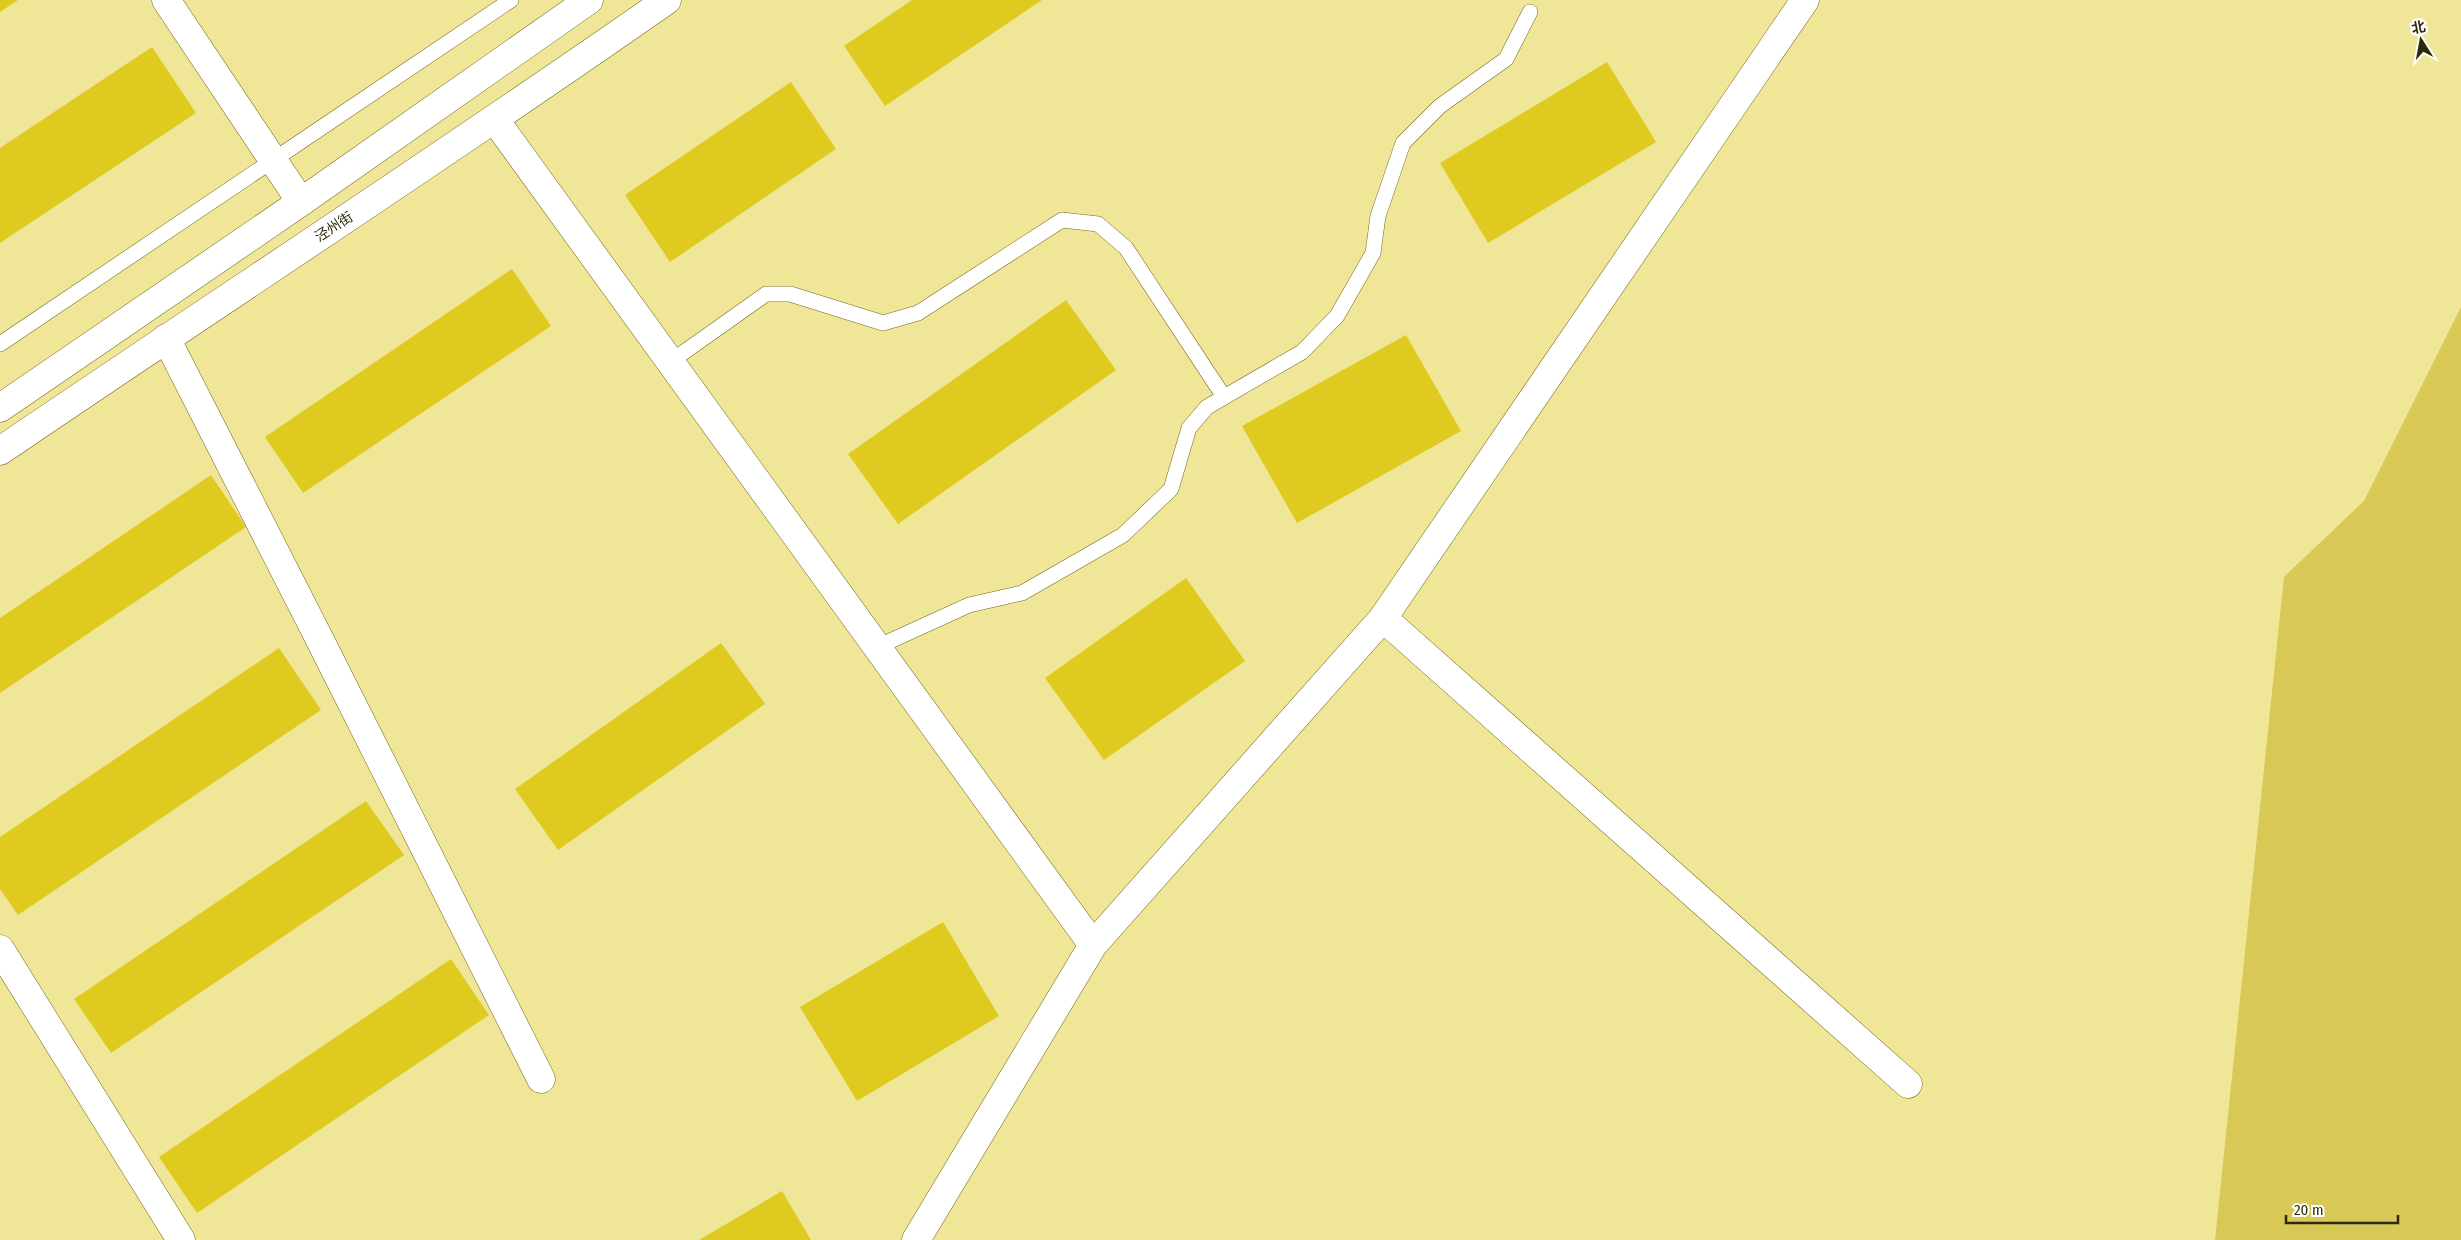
<svg xmlns="http://www.w3.org/2000/svg" width="2461" height="1240" font-family="'Fira Sans Condensed','Noto Sans SC',sans-serif">
<rect width="100%" height="100%" fill="#f0e698"/>
<!-- green -->
<path fill="#d8c956" d="M 2461,307 L 2461,1240 L 2215,1240 L 2284,577 L 2364,501 Z"/>
<!-- building -->
<path fill="#dfcb20" d="M 0,0 L 18,0 L 0,12 Z
M 912,0 L 1042,0 L 885,106 L 844,46 Z
M 152,47 L 196,113 L 0,243 L 0,148 Z
M 1607,62 L 1656,142 L 1488,243 L 1440,163 Z
M 791,82 L 836,149 L 670,262 L 625,195 Z
M 512,269 L 551,326 L 303,493 L 265,437 Z
M 1066,300 L 1116,370 L 898,524 L 848,454 Z
M 1406,335 L 1461,431 L 1297,523 L 1242,426 Z
M 211,475 L 246,527 L 0,693 L 0,618 Z
M 1186,578 L 1245,661 L 1104,760 L 1045,678 Z
M 721,643 L 765,704 L 558,850 L 515,789 Z
M 279,648 L 321,710 L 18,915 L 0,889 L 0,837 Z
M 366,801 L 404,855 L 111,1053 L 74,999 Z
M 943,922 L 999,1016 L 857,1101 L 800,1007 Z
M 451,959 L 489,1015 L 197,1213 L 159,1157 Z
M 782,1191 L 811,1240 L 699,1240 Z"/>
<g fill="none" stroke-linecap="round" stroke-linejoin="round">
<defs>
<path id="lane" d="M 0,344 L 511,0
M 670,362 L 766,294 L 790,294 L 883,323 L 918,313 L 1062,220 L 1098,224 L 1126,248 L 1224,397
M 877,647 L 969,605 L 1022,593 L 1123,535 L 1171,489 L 1189,428 L 1207,407 L 1302,352 L 1337,316 L 1373,253 L 1378,216 L 1403,143 L 1440,106 L 1506,59 L 1530,12"/>
<path id="street" d="M 166,0 L 301,202
M 495,120 L 1093,945
M 166,338 L 321,642 L 541,1079
M 1383,618 L 1908,1084
M 0,949 L 181,1240
M 916,1240 L 1093,945 L 1383,618 L 1805,0"/>
<path id="secondary" d="M 0,408 L 301,202 L 589,0
M 0,451 C 222,300 447,154 667,0"/>
</defs>
<!-- lane casing -->
<use href="#lane" stroke="#746a19" stroke-width="16"/>
<!-- street casing -->
<use href="#street" stroke="#746a19" stroke-width="29"/>
<!-- secondary casing -->
<use href="#secondary" stroke="#746a19" stroke-width="29"/>
<!-- lane -->
<use href="#lane" stroke="#fff" stroke-width="15"/>
<!-- street -->
<use href="#street" stroke="#fff" stroke-width="28"/>
<!-- secondary -->
<use href="#secondary" stroke="#fff" stroke-width="28"/>
</g>
<g text-anchor="middle" dominant-baseline="central" stroke-width="5" stroke-linejoin="round" paint-order="stroke">
<!-- street labels -->
<g font-size="14" fill="#2d2908" stroke="#fff">
<text transform="translate(334 227) rotate(-33)">泾州街</text>
</g>
</g>
<!-- north arrow -->
<g transform="translate(2421 40) rotate(349)" stroke="#ffffff" stroke-width="4" paint-order="stroke">
<path d="M0-4L9 19L0 12L-9 19Z" fill="#2d2908"/>
<text y="-8" font-size="14" font-weight="bold" text-anchor="middle" fill="#2d2908">北</text>
</g>
<!-- scale -->
<path d="M2286 1215v8h112v-8" fill="none" stroke="#2d2908" stroke-width="2.5"/>
<text x="2294" y="1215" font-size="15" fill="#2d2908" stroke="#ffffff" stroke-width="4" paint-order="stroke">20 m</text>
</svg>
